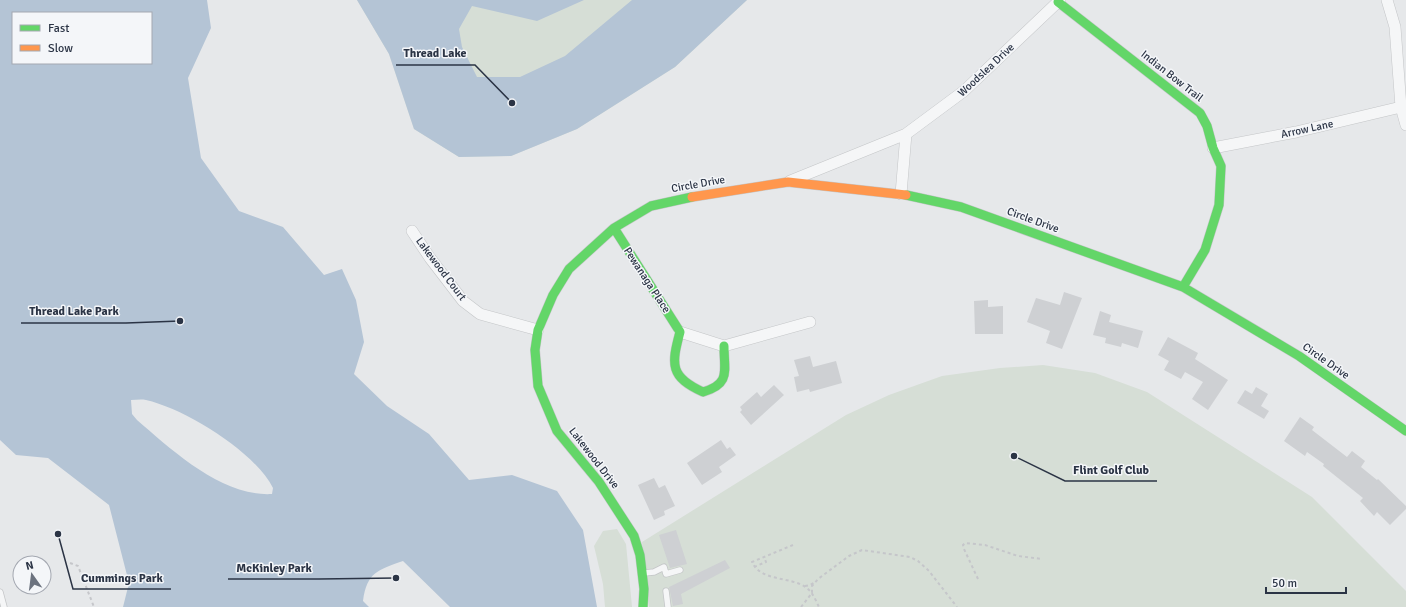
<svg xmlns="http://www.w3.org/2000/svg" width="1406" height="607" font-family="Signika,sans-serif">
<rect width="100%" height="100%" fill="#e6e8ea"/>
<!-- green -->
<path fill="#d6ded6" d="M 357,0 L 747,0 L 675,67 L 577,129 L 511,156 L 459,157 L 414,129 L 389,54 Z
M 1043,365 L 1095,373 L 1147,392 L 1312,497 L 1406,591 L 1406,607 L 649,607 L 642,542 L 846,415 L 889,395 L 942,376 L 1000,368 Z
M 617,529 L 626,544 L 632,607 L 605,607 L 603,584 L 594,546 L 603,531 Z"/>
<!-- water -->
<path fill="#b4c4d5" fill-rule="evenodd" d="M 0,0 L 207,0 L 211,28 L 188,78 L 201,158 L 239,211 L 283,227 L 324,275 L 342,269 L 356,300 L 364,342 L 354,374 L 387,406 L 429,434 L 469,480 L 512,475 L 557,491 L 583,530 L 597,607 L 450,607 L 403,561 C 378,570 367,572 363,601 L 369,607 L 123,607 L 129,583 L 109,505 L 48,458 L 16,455 L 0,440 ZM 13,13 L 151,13 L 151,63 L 13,63 ZM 131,400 C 136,400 141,399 146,400 C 186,409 255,452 273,488 L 272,494 C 222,497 172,450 137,420 L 132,414 Z
M 357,0 L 584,0 L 537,21 L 472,6 L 459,29 L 462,47 L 477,77 L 520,77 L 565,56 L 632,0 L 747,0 L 675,67 L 577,129 L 511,156 L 459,157 L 414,129 L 389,54 Z"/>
<!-- building -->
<path fill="#ced0d3" d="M 1064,292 L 1082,298 L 1062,349 L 1046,343 L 1050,331 L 1027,322 L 1036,298 L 1060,305 Z
M 988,300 L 988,307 L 1003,306 L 1003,334 L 975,334 L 974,301 Z
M 1100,311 L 1111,315 L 1109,322 L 1143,331 L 1138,348 L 1122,343 L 1121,347 L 1105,343 L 1106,338 L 1093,335 Z
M 1168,337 L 1198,353 L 1195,359 L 1228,380 L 1208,410 L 1192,399 L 1203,382 L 1185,372 L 1181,379 L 1164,370 L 1169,361 L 1158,355 Z
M 810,356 L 813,367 L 836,361 L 842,383 L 810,392 L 809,389 L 797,392 L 794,377 L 799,376 L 794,360 Z
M 774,385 L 784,395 L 751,425 L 740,412 L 742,410 L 740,407 L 757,392 L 761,397 Z
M 1256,387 L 1268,394 L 1261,406 L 1269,411 L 1264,419 L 1237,403 L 1245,390 L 1252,394 Z
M 1300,417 L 1314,427 L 1312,430 L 1347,457 L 1352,451 L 1365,461 L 1361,467 L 1377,480 L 1378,479 L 1406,506 L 1406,509 L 1390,525 L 1377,512 L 1374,516 L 1360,501 L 1363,498 L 1323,466 L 1324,464 L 1307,452 L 1305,456 L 1284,441 Z
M 721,440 L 727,449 L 730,447 L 736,455 L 719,467 L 722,472 L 702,485 L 687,463 Z
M 654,478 L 659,488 L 665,485 L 675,506 L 664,511 L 665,515 L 654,520 L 638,485 Z
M 676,530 L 687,564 L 670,568 L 659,535 Z
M 725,560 L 730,568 L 681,594 L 683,604 L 673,606 L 669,587 Z"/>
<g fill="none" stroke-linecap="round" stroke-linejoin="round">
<defs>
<path id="lane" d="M 644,573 L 654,572 L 664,567 L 666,574 L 680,570
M 666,591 L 668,607
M 0,592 L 4,607"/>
<path id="street" d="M 1387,0 L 1395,27 L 1401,107 L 1406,125
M 1213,148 L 1296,132 L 1401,107
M 790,181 L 906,134 L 964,91 L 1060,0
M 901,194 L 906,134
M 412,231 L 430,258 L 463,301 L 480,314 L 538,330
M 680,332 L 724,346 L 810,322"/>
<path id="fast" d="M 1058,2 L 1200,113 L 1207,126 L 1213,148 L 1221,166 L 1219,205 L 1205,250 L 1183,287
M 906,195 L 961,207 L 1183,287 L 1299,356 L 1406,431
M 614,228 L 680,332 C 671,365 670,377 703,392 C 731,384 724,371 724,346
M 643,607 L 644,589 L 640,555 L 634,536 L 599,482 L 557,431 L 538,386 L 535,350 L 538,330 L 553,295 L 569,269 L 614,228 L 651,206 L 692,197"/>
<path id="slow" d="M 692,197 L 788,182 L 906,195"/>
</defs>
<!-- lane casing -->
<use href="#lane" stroke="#c4c6c8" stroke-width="7"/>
<!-- street casing -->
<use href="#street" stroke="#c4c6c8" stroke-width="12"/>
<!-- fast casing -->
<use href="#fast" stroke="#c4c6c8" stroke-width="10"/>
<!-- slow casing -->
<use href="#slow" stroke="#c4c6c8" stroke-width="10"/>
<!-- path -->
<path stroke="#c5c6ca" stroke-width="2" stroke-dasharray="3 3" stroke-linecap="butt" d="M 793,545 L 752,562 C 761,582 791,576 807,588 C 813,593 816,601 819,607
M 70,563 L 78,566 L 94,607
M 754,567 L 766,562 L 764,557
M 978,579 L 964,549 L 963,545 L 965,543 L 985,545 L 1018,556 L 1042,559
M 805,586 L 810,585 L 815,582
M 801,607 L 812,593 L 812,586 L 818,579 L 849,556 L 862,550 L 910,557 L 918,561 L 929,571 L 957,607"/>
<!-- lane -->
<use href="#lane" stroke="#f5f6f7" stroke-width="5.5"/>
<!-- street -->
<use href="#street" stroke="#f5f6f7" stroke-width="11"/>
<!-- fast -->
<use href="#fast" stroke="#63d668" stroke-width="9"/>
<!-- slow -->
<use href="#slow" stroke="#ff974d" stroke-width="9"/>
</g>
<g text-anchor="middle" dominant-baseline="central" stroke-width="3" stroke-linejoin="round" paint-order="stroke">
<!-- street labels -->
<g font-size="11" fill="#2b3445" stroke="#f4f6f9">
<text transform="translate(986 70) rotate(-43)">Woodslea Drive</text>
<text transform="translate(1172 76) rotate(38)">Indian Bow Trail</text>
<text transform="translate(1307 129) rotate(-12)">Arrow Lane</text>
<text transform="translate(698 184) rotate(-10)">Circle Drive</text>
<text transform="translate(1033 220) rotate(20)">Circle Drive</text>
<text transform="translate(441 269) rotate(53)">Lakewood Court</text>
<text transform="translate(647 280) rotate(57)">Pewanaga Place</text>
<text transform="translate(1326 361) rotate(35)">Circle Drive</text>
<text transform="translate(594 458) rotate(52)">Lakewood Drive</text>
</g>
</g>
<!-- callouts -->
<path fill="none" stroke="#2b3445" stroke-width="1.5" d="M512 103L475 65H396M180 321L126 323H21M1014 456L1065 481H1157M396 578L319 579H228M58 534L73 589H171"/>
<g fill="#2b3445" stroke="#f4f6f9" stroke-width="1.5">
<circle cx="512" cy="103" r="4"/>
<circle cx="180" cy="321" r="4"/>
<circle cx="1014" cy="456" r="4"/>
<circle cx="396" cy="578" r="4"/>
<circle cx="58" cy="534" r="4"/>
</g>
<g font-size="12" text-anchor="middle" font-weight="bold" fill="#2b3445" stroke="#f4f6f9" stroke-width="3" stroke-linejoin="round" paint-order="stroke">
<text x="435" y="57">Thread Lake</text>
<text x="74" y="315">Thread Lake Park</text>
<text x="1111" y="474">Flint Golf Club</text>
<text x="274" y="572">McKinley Park</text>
<text x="122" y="582">Cummings Park</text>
</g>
<!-- legend -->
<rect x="12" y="12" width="140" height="52" fill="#f4f6f9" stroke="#a4a8b1"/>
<rect x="20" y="25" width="20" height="6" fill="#63d668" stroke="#a4a8b1"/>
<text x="48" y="32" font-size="12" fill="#2b3445">Fast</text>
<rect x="20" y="45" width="20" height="6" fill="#ff974d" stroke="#a4a8b1"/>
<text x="48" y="52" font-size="12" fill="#2b3445">Slow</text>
<!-- north arrow -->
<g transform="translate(32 575) rotate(346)"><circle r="19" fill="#f4f6f9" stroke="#a4a8b1"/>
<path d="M0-3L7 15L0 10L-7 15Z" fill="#6c737f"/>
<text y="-6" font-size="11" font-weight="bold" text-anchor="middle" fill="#2b3445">N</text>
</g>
<!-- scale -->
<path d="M1266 587v6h80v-6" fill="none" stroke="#2b3445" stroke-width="2"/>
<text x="1272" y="587" font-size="12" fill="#2b3445" stroke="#f4f6f9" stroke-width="3" paint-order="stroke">50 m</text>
</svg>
